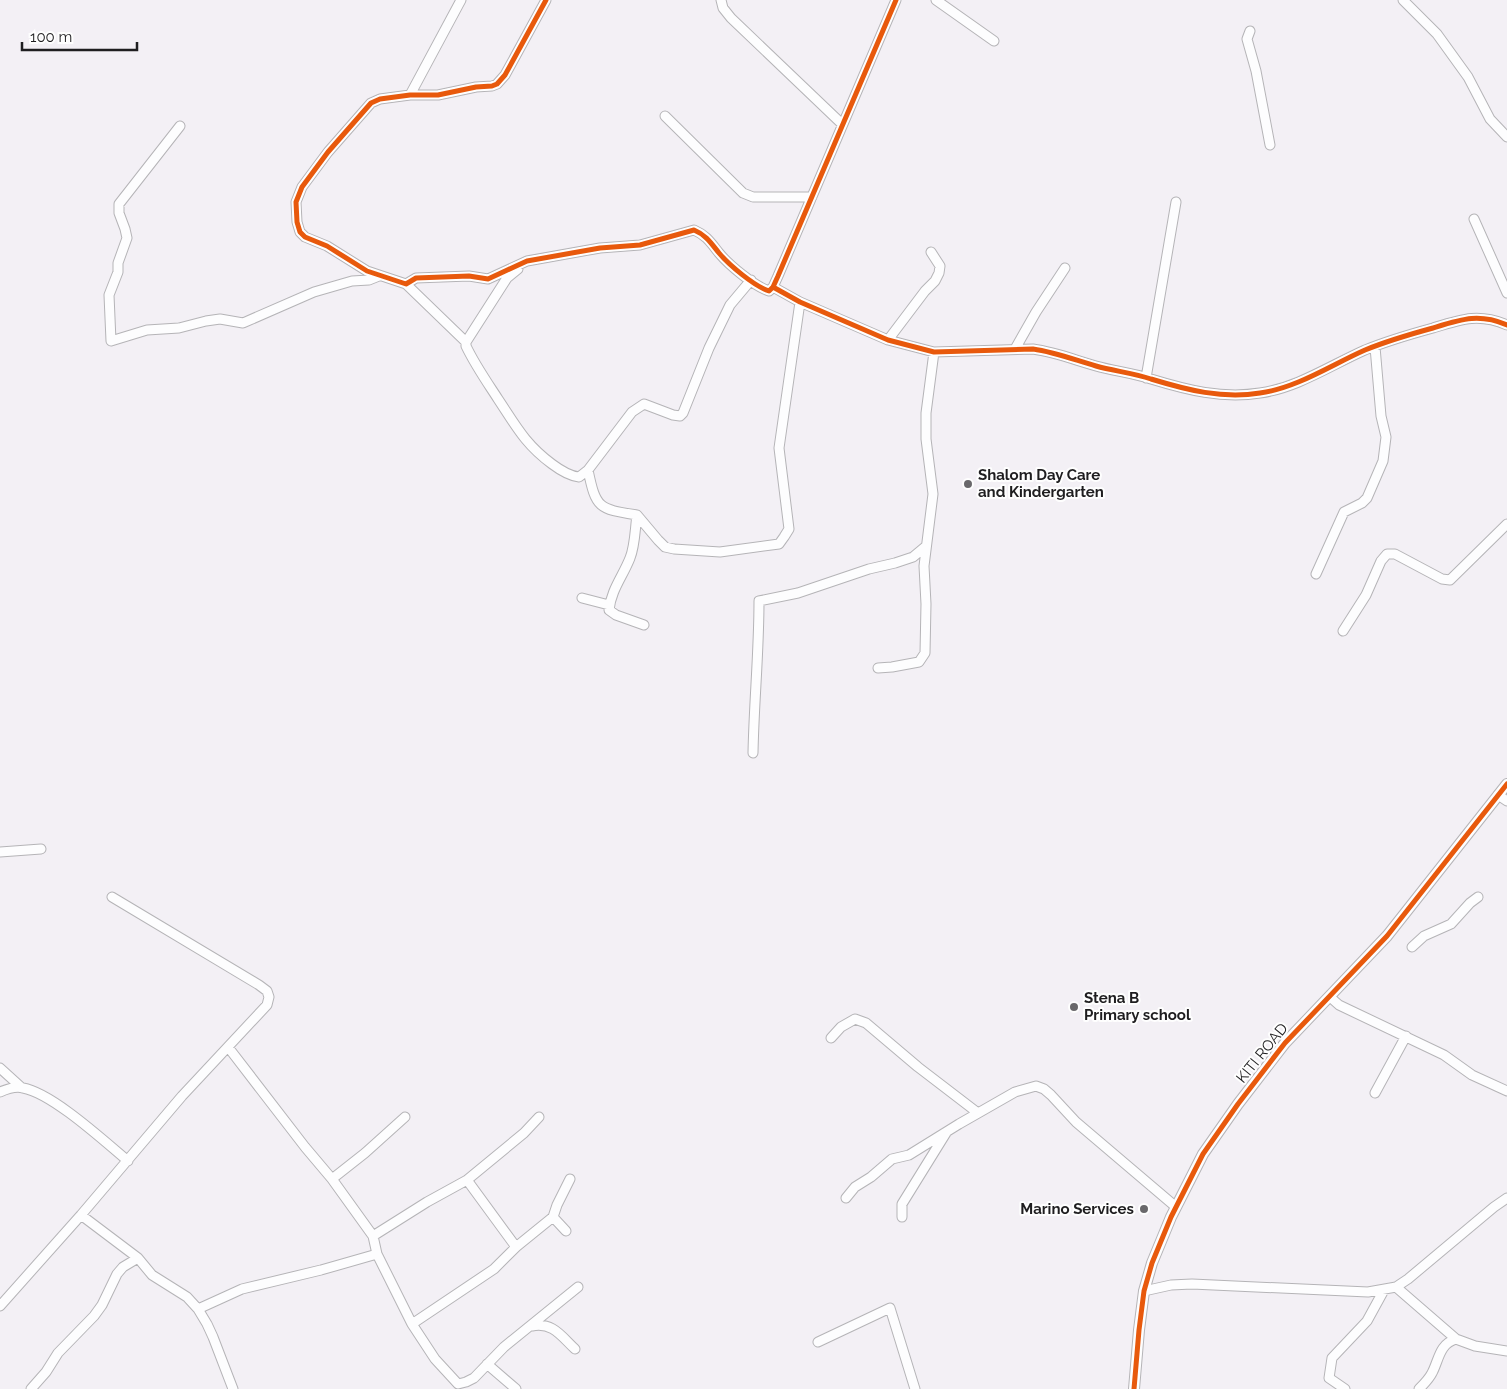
<svg xmlns="http://www.w3.org/2000/svg" width="1507" height="1389" font-family="Raleway,sans-serif">
<rect width="100%" height="100%" fill="#f3f0f5"/>
<g fill="none" stroke-linecap="round" stroke-linejoin="round">
<defs>
<path id="minor" d="M 546,0 L 505,75 L 497,84 L 492,86 L 476,87 L 438,95 L 410,95 L 380,99 L 371,103 L 328,152 L 302,187 L 296,202 L 297,222 L 300,232 L 305,237 L 327,246 L 367,271 L 406,284 L 416,278 L 469,276 L 488,279 L 527,261 L 600,248 L 640,245 L 694,230 C 706,235 711,243 719,253 C 729,265 754,286 769,291 L 773,287 L 778,276 L 896,0
M 721,0 L 723,8 L 731,18 L 842,124
M 936,0 L 994,41
M 1403,0 L 1437,34 L 1468,77 L 1490,119 L 1507,137
M 1250,31 L 1247,39 L 1256,71 L 1270,145
M 410,95 L 461,0
M 665,116 L 743,193 L 753,197 L 812,197
M 180,126 L 119,204 L 119,213 L 125,229 L 127,238 L 118,263 L 118,272 L 109,295 L 111,341 L 147,330 L 179,328 L 206,321 L 220,319 L 243,323 L 314,292 L 352,281 L 369,280 L 379,276
M 1474,219 L 1507,293
M 518,269 L 507,278 L 466,342 L 466,346 C 475,365 487,382 498,399 C 516,426 525,444 552,464 C 560,470 569,476 579,477 L 588,470 L 632,412 L 644,404 L 673,415 L 680,416 L 683,413 L 709,348 L 730,305 L 751,280
M 406,284 L 466,342
M 773,287 L 800,302 L 888,340 L 934,352 L 1033,349 C 1055,352 1075,360 1096,366 C 1114,371 1133,373 1151,379 C 1187,390 1222,399 1260,393 C 1297,388 1331,365 1365,350 C 1387,341 1411,334 1433,328 C 1462,319 1479,313 1507,325
M 888,340 L 925,291 L 935,281 L 939,273 L 940,266 L 931,252
M 1015,349 L 1036,312 L 1065,268
M 1146,378 L 1176,202
M 588,470 C 596,509 599,509 637,515 L 658,540 L 665,547 L 674,549 L 720,552 L 779,544 L 784,537 L 789,529 L 779,448 L 800,302
M 637,515 C 635,529 635,546 630,558 C 623,576 611,590 609,610 L 616,615 L 644,625
M 1316,574 L 1344,512 L 1362,503 L 1367,498 L 1383,461 L 1386,437 L 1381,416 L 1375,347
M 582,598 L 609,605
M 1343,631 L 1366,595 L 1381,561 L 1387,554 L 1395,554 L 1442,579 L 1450,580 L 1507,524
M 878,668 L 892,667 L 919,662 L 925,653 L 926,604 L 924,566 L 933,494 L 926,439 L 926,413 L 934,352
M 753,753 C 754,702 759,652 759,601 L 798,593 L 869,569 L 895,563 L 913,557 L 925,547
M 1498,795 L 1507,801
M 0,852 L 41,849
M 1412,947 L 1424,936 L 1451,924 L 1470,903 L 1478,897
M 1330,997 L 1339,1005 L 1444,1055 L 1472,1075 L 1507,1091
M 831,1038 L 841,1027 L 855,1019 L 866,1023 L 918,1067 L 978,1113
M 228,1047 L 305,1147 L 332,1179 L 373,1236
M 0,1068 L 22,1088
M 0,1092 C 7,1089 16,1086 23,1088 C 52,1093 104,1141 128,1161
M 1375,1093 L 1406,1036
M 332,1179 L 365,1153 L 405,1117
M 846,1198 L 855,1187 L 871,1177 L 892,1159 L 909,1155 L 959,1124 L 1015,1092 L 1036,1086 L 1044,1089 L 1051,1095 L 1076,1122 L 1176,1207
M 81,1215 L 138,1258 L 152,1275 L 187,1297 L 198,1309 L 207,1324 L 213,1337 L 233,1389
M 553,1217 L 557,1205 L 570,1179
M 902,1217 L 902,1204 L 946,1133
M 516,1247 L 553,1217 L 566,1231
M 377,1254 L 412,1324 L 435,1359 L 458,1384 L 466,1382 L 474,1378 L 504,1347 L 578,1287
M 1396,1287 L 1456,1339 L 1475,1346 L 1507,1351
M 1144,1291 L 1171,1285 L 1192,1284 L 1368,1292 L 1396,1287 L 1408,1279 L 1494,1207 L 1507,1198
M 0,1306 L 81,1215 L 182,1096 L 267,1005 L 269,997 L 267,991 L 259,985 L 112,897
M 198,1309 L 242,1289 L 321,1270 L 377,1254 L 373,1236 L 427,1202 L 467,1180 L 524,1133 L 539,1117
M 412,1324 L 494,1269 L 516,1247 L 467,1180
M 532,1326 C 553,1322 561,1336 575,1349
M 818,1342 L 890,1308 L 915,1389
M 487,1364 L 516,1389
M 31,1389 L 46,1372 L 58,1353 L 94,1316 L 102,1305 L 117,1274 L 123,1267 L 138,1258
M 1345,1389 L 1329,1378 L 1332,1358 L 1367,1321 L 1384,1290
M 1419,1389 C 1424,1384 1429,1379 1432,1373 C 1439,1360 1439,1344 1456,1339"/>
<path id="tertiary" d="M 1134,1389 L 1139,1330 L 1144,1291 L 1152,1263 L 1171,1217 L 1203,1154 L 1238,1104 L 1285,1043 L 1387,936 L 1507,784"/>
</defs>
<!-- minor casing -->
<use href="#minor" stroke="#b5b4b7" stroke-width="11"/>
<!-- tertiary casing -->
<use href="#tertiary" stroke="#b5b4b7" stroke-width="12"/>
<!-- minor -->
<use href="#minor" stroke="#fdfdfe" stroke-width="9"/>
<!-- tertiary -->
<use href="#tertiary" stroke="#fdfdfe" stroke-width="10"/>
<defs>
<path id="cycleway" d="M 546,0 L 505,75 L 497,84 L 492,86 L 476,87 L 438,95 L 410,95 L 380,99 L 371,103 L 328,152 L 302,187 L 296,202 L 297,222 L 300,232 L 305,237 L 327,246 L 367,271 L 406,284 L 416,278 L 469,276 L 488,279 L 527,261 L 600,248 L 640,245 L 694,230 C 706,235 711,243 719,253 C 729,265 754,286 769,291 L 773,287 L 778,276 L 896,0
M 773,287 L 800,302 L 888,340 L 934,352 L 1033,349 C 1055,352 1075,360 1096,366 C 1114,371 1133,373 1151,379 C 1187,390 1222,399 1260,393 C 1297,388 1331,365 1365,350 C 1387,341 1411,334 1433,328 C 1462,319 1479,313 1507,325
M 1134,1389 L 1139,1330 L 1144,1291 L 1152,1263 L 1171,1217 L 1203,1154 L 1238,1104 L 1285,1043 L 1387,936 L 1507,784"/>
</defs>
<!-- cycleway casing -->
<use href="#cycleway" stroke="#fefefe" stroke-width="8"/>
<!-- cycleway -->
<use href="#cycleway" stroke="#e8590c" stroke-width="5"/>
</g>
<!-- markers -->
<g fill="#69686b" stroke="#fefefe" stroke-width="2">
<circle cx="968" cy="484" r="5"/>
<circle cx="1074" cy="1007" r="5"/>
<circle cx="1144" cy="1209" r="5"/>
</g>
<g text-anchor="middle" dominant-baseline="central" stroke-width="4" stroke-linejoin="round" paint-order="stroke">
<!-- poi labels -->
<g font-size="15" font-weight="bold" fill="#1f1e20" stroke="#fefefe" text-anchor="start">
<text x="978" y="475">Shalom Day Care<tspan x="978" dy="17">and Kindergarten</tspan></text>
<text x="1084" y="998">Stena B<tspan x="1084" dy="17">Primary school</tspan></text>
<text x="1134" y="1209" text-anchor="end">Marino Services</text>
</g>
<!-- street labels -->
<g font-size="15" fill="#1f1e20" stroke="#fefefe">
<text transform="translate(1262 1053) rotate(-51)">KITI ROAD</text>
</g>
</g>
<!-- scale -->
<path d="M22 42v8h115v-8" fill="none" stroke="#1f1e20" stroke-width="2.5"/>
<text x="30" y="42" font-size="15" fill="#1f1e20" stroke="#fefefe" stroke-width="4" paint-order="stroke">100 m</text>
</svg>
